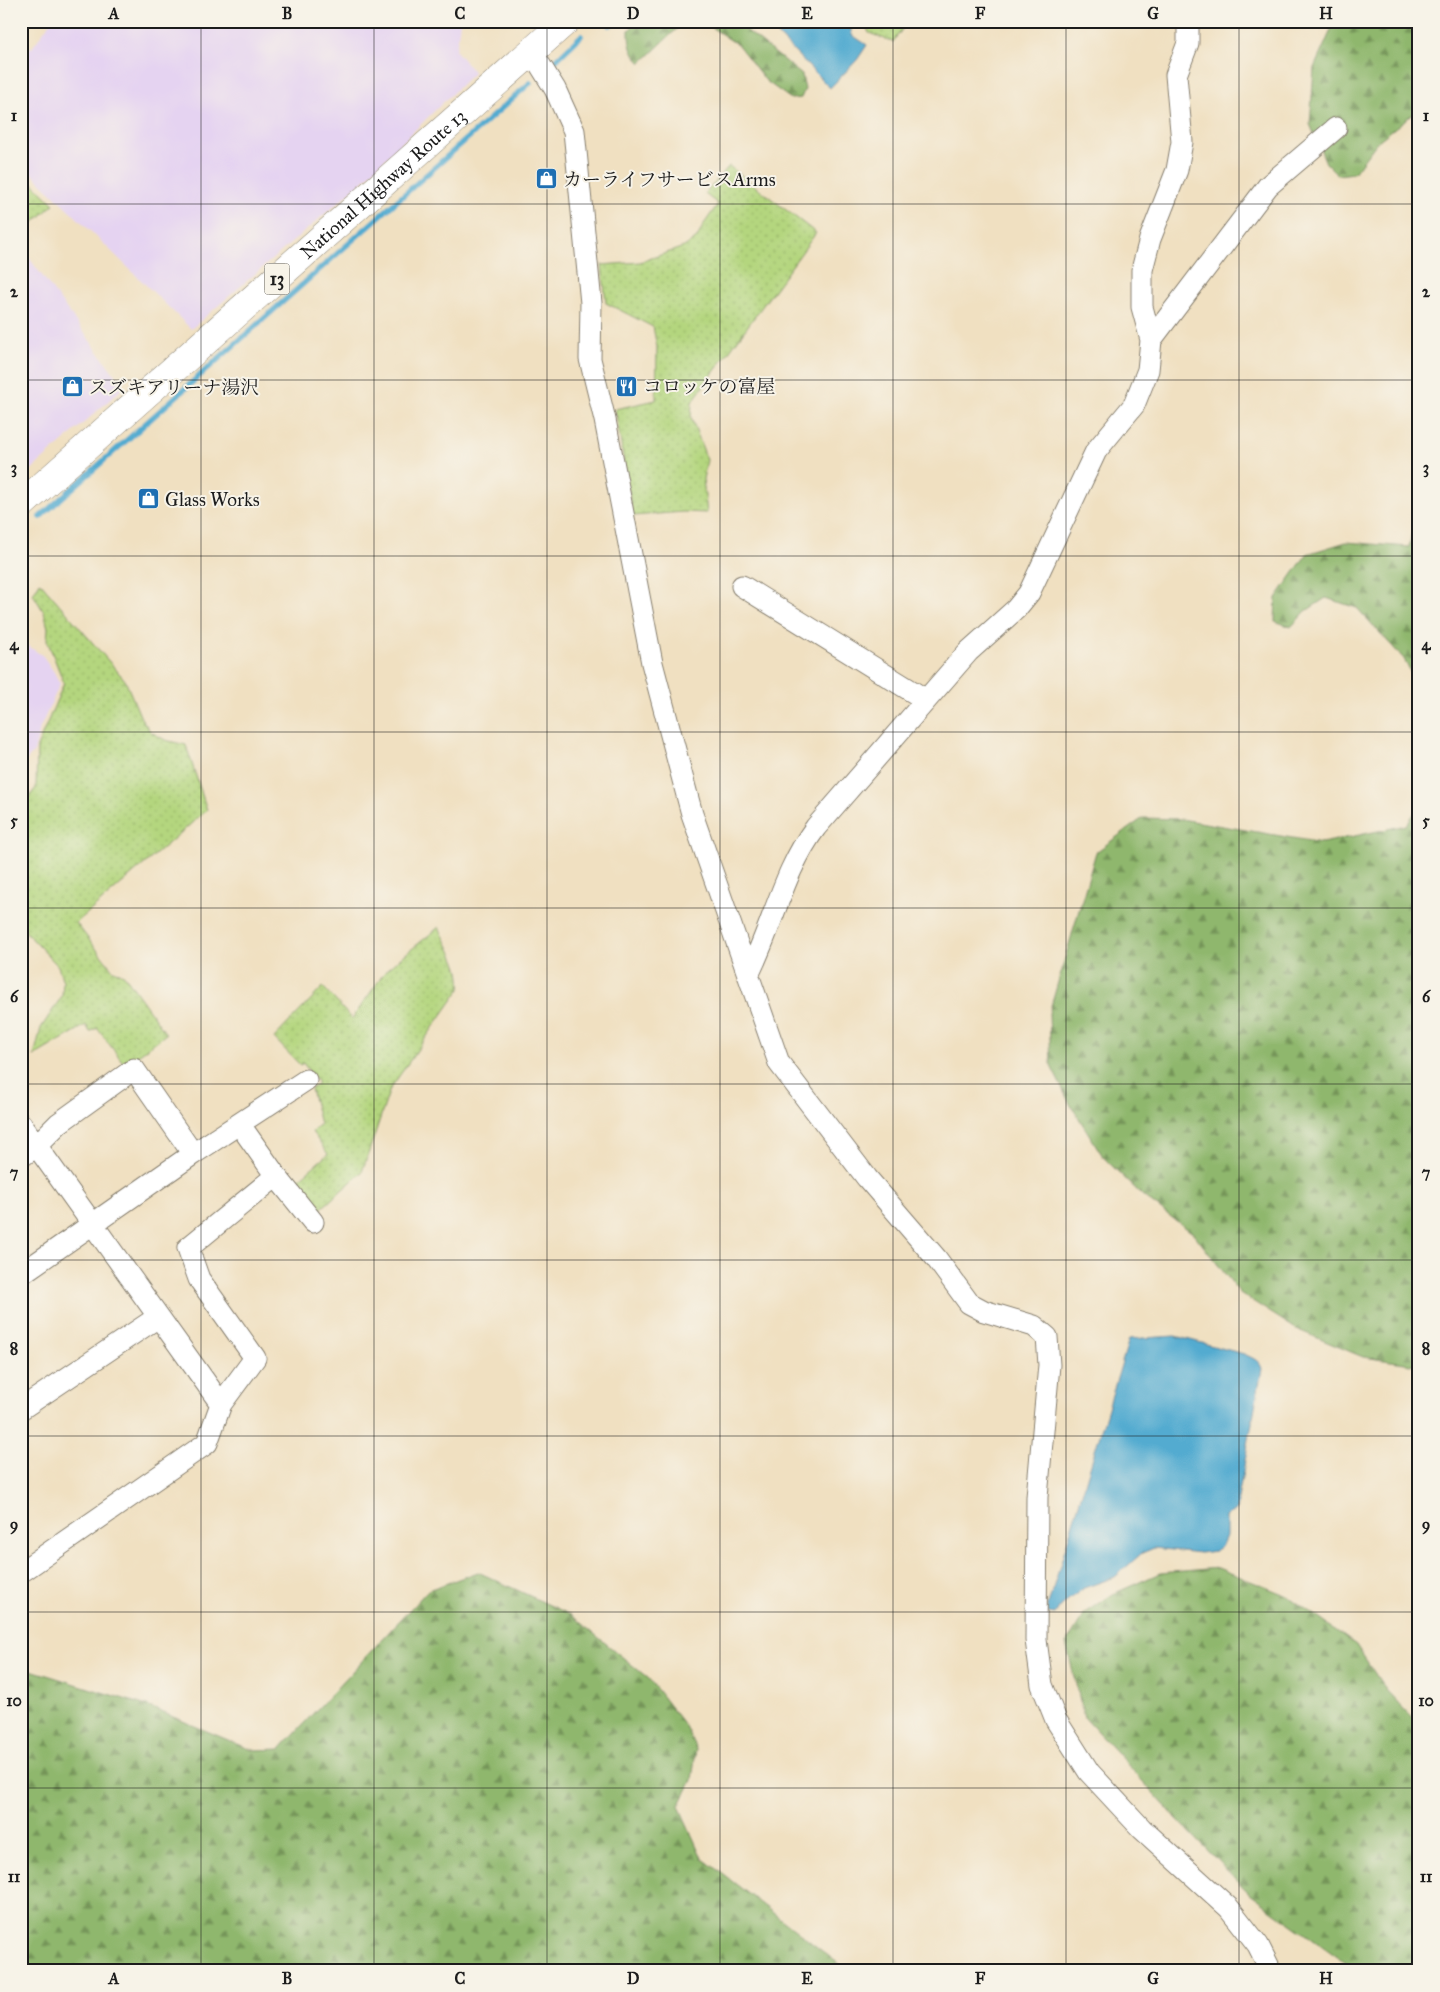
<svg xmlns="http://www.w3.org/2000/svg" width="1440" height="1992" font-family="'IM FELL Great Primer','Noto Serif JP',serif">
<defs>
<pattern id="grass-dots" width="8" height="8" patternUnits="userSpaceOnUse" patternTransform="scale(1.25)"><rect width="8" height="8" fill="#b4d67e"/><path d="M2 2h.1M6 6h.1" fill="none" stroke="#9ab76c" stroke-width="1.8" stroke-linecap="round"/></pattern>
<pattern id="forest-firs" width="22" height="20" patternUnits="userSpaceOnUse" patternTransform="scale(1.25)"><rect width="22" height="20" fill="#8fb76d"/><path d="M5 1l3.5 6h-7zM16 11l3.5 6h-7z" fill="#749459"/></pattern>
</defs>
<rect width="100%" height="100%" fill="#f7f3e8"/>
<filter id="ink" filterUnits="userSpaceOnUse"><feTurbulence type="fractalNoise" baseFrequency=".02" numOctaves="2"/><feDisplacementMap in="SourceGraphic" scale="10" xChannelSelector="R" yChannelSelector="G"/><feConvolveMatrix kernelMatrix="1 2 1 2 8 2 1 2 1" color-interpolation-filters="sRGB"/></filter>
<filter id="wash" filterUnits="userSpaceOnUse"><feTurbulence type="fractalNoise" baseFrequency=".0096" numOctaves="4" result="noise"/><feDisplacementMap in="SourceGraphic" scale="20" xChannelSelector="R" yChannelSelector="G"/><feGaussianBlur stdDeviation="1.12" result="paint"/><feColorMatrix in="noise" values="0 0 0 0 0 0 0 0 0 0 0 0 0 0 0 0 0 1.4 0 .05"/><feComposite in="paint" operator="in"/></filter>
<g filter="url(#wash)">
<rect width="100%" height="100%" fill="#f0e0c1"/>
<!-- built -->
<path fill="#e5d3f1" d="M 51,21 L 460,22 L 456,51 L 474,72 L 362,182 L 191,329 L 21,163 L 21,45 L 32,48 Z
M 21,247 L 124,387 L 21,479 Z
M 21,641 L 43,656 L 54,672 L 60,684 L 40,728 L 34,752 L 21,766 Z"/>
<!-- grass -->
<path fill="url(#grass-dots)" stroke="#68794d" d="M 864,21 L 908,21 L 893,42 L 869,33 Z
M 729,166 L 816,233 L 692,402 L 691,417 L 707,460 L 703,479 L 707,513 L 683,512 L 633,516 L 615,409 L 656,400 L 657,347 L 653,327 L 606,303 L 602,265 L 640,262 L 684,247 L 697,238 L 704,224 L 718,204 L 705,194 Z
M 21,172 L 54,204 L 23,232 L 21,228 Z
M 40,582 L 125,680 L 141,718 L 151,732 L 165,740 L 186,745 L 207,810 L 76,923 L 112,969 L 125,976 L 166,1034 L 125,1065 L 97,1028 L 90,1032 L 86,1025 L 34,1056 L 41,1028 L 62,996 L 63,982 L 58,966 L 21,927 L 21,807 L 36,788 L 37,747 L 64,683 L 47,640 L 48,628 L 44,612 L 33,594 Z
M 439,927 C 448,947 463,967 460,989 L 390,1089 L 362,1172 L 314,1215 L 292,1185 L 328,1154 L 312,1132 L 320,1124 L 311,1089 L 318,1083 L 303,1063 L 300,1065 L 274,1038 L 323,987 L 352,1019 L 387,969 Z"/>
<!-- forest -->
<path fill="url(#forest-firs)" stroke="#566a44" d="M 638,21 L 685,21 L 641,63 C 630,52 629,44 629,30 Z
M 702,21 L 735,21 L 802,75 L 805,89 L 801,98 L 791,99 L 766,81 L 738,45 Z
M 1335,21 L 1419,21 L 1419,109 L 1378,141 L 1354,173 L 1338,175 L 1326,163 L 1310,124 L 1314,68 Z
M 1419,496 L 1419,690 L 1404,659 L 1357,608 L 1326,598 L 1306,611 L 1291,627 L 1275,621 L 1276,598 L 1307,554 L 1346,542 L 1409,547 Z
M 1419,807 L 1419,1365 L 1363,1357 L 1296,1329 L 1240,1293 L 1194,1234 L 1143,1196 L 1104,1158 L 1070,1104 L 1051,1066 L 1049,1013 L 1096,852 L 1143,818 L 1181,819 L 1322,843 L 1406,825 Z
M 1218,1568 L 1288,1596 L 1356,1645 L 1386,1690 L 1419,1725 L 1419,1971 L 1357,1971 L 1250,1894 L 1178,1820 L 1084,1717 L 1066,1644 L 1084,1614 L 1113,1594 L 1160,1573 Z
M 478,1572 L 571,1615 L 648,1678 L 685,1726 L 696,1749 L 692,1780 L 679,1806 L 702,1858 L 848,1971 L 21,1971 L 21,1667 L 147,1706 L 252,1750 L 280,1749 L 428,1590 Z"/>
<!-- water -->
<path fill="#53abd0" stroke="#386476" d="M 768,21 L 849,21 L 852,35 L 867,45 L 857,60 L 830,88 L 766,23 Z
M 1175,1336 L 1244,1354 C 1252,1358 1260,1360 1262,1369 L 1236,1509 L 1226,1517 L 1226,1536 L 1221,1547 L 1215,1551 L 1200,1553 L 1154,1548 L 1142,1553 L 1115,1577 L 1084,1588 L 1060,1606 L 1055,1614 L 1048,1613 L 1048,1605 L 1129,1339 Z"/>
<g fill="none" stroke-linecap="round" stroke-linejoin="round">
<!-- stream -->
<path stroke="#53abd0" stroke-width="5.5" d="M 610,25 L 616,21
M 555,61 L 581,36
M 40,517 L 530,83"/>
</g>
</g>
<g filter="url(#ink)">
<g fill="none" stroke-linecap="round" stroke-linejoin="round">
<defs>
<path id="street" d="M 532,52 L 555,89 L 574,131 L 591,303 L 590,359 L 605,420 L 652,663 L 692,814 L 779,1063 L 867,1178 L 936,1258 L 969,1303 L 984,1311 L 1034,1326 L 1047,1337 L 1049,1365 L 1037,1497 L 1036,1640 L 1042,1685 L 1056,1720 L 1089,1772 L 1142,1829 L 1229,1908 L 1258,1945 L 1271,1971
M 1151,340 L 1268,186 L 1336,128
M 742,586 L 926,700
M 748,975 C 773,926 783,871 816,827 L 968,652 L 1016,609 L 1029,593 L 1096,451 L 1134,405 L 1148,370 L 1151,340 L 1142,307 L 1142,270 L 1150,239 L 1177,170 L 1182,142 L 1176,75 L 1188,43 L 1188,21
M 21,1124 L 221,1404
M 21,1157 L 36,1146 L 59,1123 L 134,1069 L 193,1154
M 276,1176 L 313,1222
M 21,1274 L 193,1154 L 306,1080
M 21,1409 L 158,1317
M 21,1566 L 24,1570 L 207,1443 L 221,1404 L 255,1358 L 199,1279 L 188,1248 L 276,1176 L 240,1125"/>
<g id="highway">
<path id="s1" d="M 21,505 L 566,21"/>
</g>
</defs>
<!-- street casing -->
<use href="#street" stroke="#867e6e" stroke-width="23"/>
<!-- highway casing -->
<use href="#highway" stroke="#867e6e" stroke-width="29"/>
<!-- street -->
<use href="#street" stroke="#fff" stroke-width="21"/>
<!-- highway -->
<use href="#highway" stroke="#fff" stroke-width="28"/>
</g>
</g>
<!-- grid -->
<path fill="none" stroke="#1c1c1c" stroke-width="1" stroke-opacity="0.55" d="M 201,21 L 201,1971M 374,21 L 374,1971M 547,21 L 547,1971M 720,21 L 720,1971M 893,21 L 893,1971M 1066,21 L 1066,1971M 1239,21 L 1239,1971M 21,204 L 1419,204M 21,380 L 1419,380M 21,556 L 1419,556M 21,732 L 1419,732M 21,908 L 1419,908M 21,1084 L 1419,1084M 21,1260 L 1419,1260M 21,1436 L 1419,1436M 21,1612 L 1419,1612M 21,1788 L 1419,1788"/>
<!-- icons -->
<defs>
<symbol id="shop-square" viewBox="-11 -11 22 22"><rect x="-9" y="-9" width="18" height="18" rx="4" fill="#1f6fb2" stroke="#f7f3e8"/><path d="M-5-2.5h2.3a2.7 3.5 0 0 1 5.4 0H5L5.5 6h-11ZM-1.5-2.5h3a1.5 2.3 0 0 0-3 0Z" fill="#fff"/></symbol>
<symbol id="restaurant-square" viewBox="-11 -11 22 22"><rect x="-9" y="-9" width="18" height="18" rx="4" fill="#1f6fb2" stroke="#f7f3e8"/><path d="M-5-6h1v4h1v-4h1v4h1v-4h1v5L-1.5 .5V6h-2V.5L-5-1ZM5-6V6H3V1.5H1.5Q1.5-4 5-6Z" fill="#fff"/></symbol>
</defs>
<g fill-rule="evenodd">
<use href="#shop-square" x="534" y="166" width="25" height="25"/>
<use href="#restaurant-square" x="614" y="374" width="25" height="25"/>
<use href="#shop-square" x="60" y="374" width="25" height="25"/>
<use href="#shop-square" x="136" y="486" width="25" height="25"/>
</g>
<g text-anchor="middle" dominant-baseline="central" stroke-width="4" stroke-linejoin="round" paint-order="stroke">
<!-- shield labels -->
<rect fill="#f7f3e8" stroke="#5e5c59" stroke-width="1" x="264.5" y="263.5" width="25" height="31" rx="4"/>
<g font-size="18" font-weight="bold" fill="#1c1c1c">
<text x="277" y="279">13</text>
</g>
<!-- poi labels -->
<g font-size="19" fill="#1c1c1c" stroke="#f7f3e8" text-anchor="start">
<text x="563" y="179">カーライフサービスArms</text>
<text x="643" y="386">コロッケの富屋</text>
<text x="89" y="387">スズキアリーナ湯沢</text>
<text x="165" y="499">Glass Works</text>
</g>
<!-- street labels -->
<g font-size="19" fill="#1c1c1c" stroke="#f7f3e8">
<text stroke="none"><textPath href="#s1" startOffset="484">National Highway Route 13</textPath></text>
</g>
</g>
<!-- margin -->
<rect width="1440" height="1992" fill="none" stroke="#f7f3e8" stroke-width="55"/>
<rect x="28" y="28" width="1384" height="1936" fill="none" stroke="#1c1c1c" stroke-width="2"/>
<g font-size="16" text-anchor="middle" font-weight="bold" fill="#1c1c1c">
<text x="114" y="19">A</text>
<text x="287" y="19">B</text>
<text x="460" y="19">C</text>
<text x="633" y="19">D</text>
<text x="807" y="19">E</text>
<text x="980" y="19">F</text>
<text x="1153" y="19">G</text>
<text x="1326" y="19">H</text>
<text x="14" y="121">1</text>
<text x="1426" y="121">1</text>
<text x="14" y="297">2</text>
<text x="1426" y="297">2</text>
<text x="14" y="473">3</text>
<text x="1426" y="473">3</text>
<text x="14" y="650">4</text>
<text x="1426" y="650">4</text>
<text x="14" y="826">5</text>
<text x="1426" y="826">5</text>
<text x="14" y="1002">6</text>
<text x="1426" y="1002">6</text>
<text x="14" y="1178">7</text>
<text x="1426" y="1178">7</text>
<text x="14" y="1354">8</text>
<text x="1426" y="1354">8</text>
<text x="14" y="1530">9</text>
<text x="1426" y="1530">9</text>
<text x="14" y="1706">10</text>
<text x="1426" y="1706">10</text>
<text x="14" y="1882">11</text>
<text x="1426" y="1882">11</text>
<text x="114" y="1984">A</text>
<text x="287" y="1984">B</text>
<text x="460" y="1984">C</text>
<text x="633" y="1984">D</text>
<text x="807" y="1984">E</text>
<text x="980" y="1984">F</text>
<text x="1153" y="1984">G</text>
<text x="1326" y="1984">H</text>
</g>
</svg>
